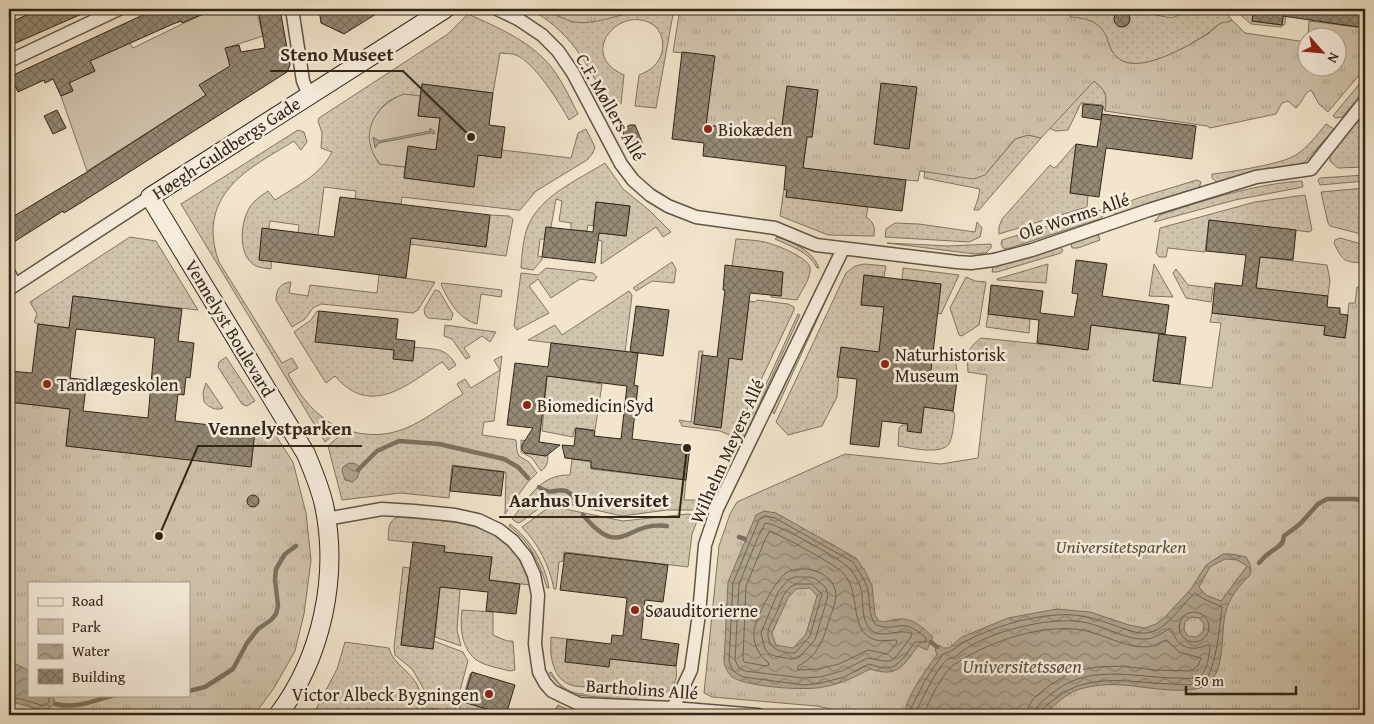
<svg xmlns="http://www.w3.org/2000/svg" width="1374" height="724" font-family="'Gentium Book Plus',serif">
<defs>
<pattern id="grass-dots" width="8" height="8" patternUnits="userSpaceOnUse" patternTransform="scale(1.25)"><rect width="8" height="8" fill="#d1c4ad"/><path d="M2 2h.1M6 6h.1" fill="none" stroke="#b4a894" stroke-width="1.8" stroke-linecap="round"/></pattern>
<pattern id="forest-firs" width="22" height="20" patternUnits="userSpaceOnUse" patternTransform="scale(1.25)"><rect width="22" height="20" fill="#d1c4ad"/><path d="M5 1l3.5 6h-7zM16 11l3.5 6h-7z" fill="#b4a894"/></pattern>
<pattern id="park-tufts" width="24" height="20" patternUnits="userSpaceOnUse" patternTransform="scale(1.25)"><rect width="24" height="20" fill="#d1c4ad"/><path d="M3 7l-1-3M5 7V3M7 7l1-3M15 17l-1-3M17 17v-4M19 17l1-3" fill="none" stroke="#b4a894"/></pattern>
<pattern id="water-waves" width="16" height="10" patternUnits="userSpaceOnUse" patternTransform="scale(1.25)"><rect width="16" height="10" fill="#b0a48e"/><path d="M0 5q4-4 8 0t8 0" fill="none" stroke="#908573"/></pattern>
<pattern id="building-cross-hatch" width="8" height="8" patternUnits="userSpaceOnUse" patternTransform="scale(1.25)"><rect width="8" height="8" fill="#958975"/><path d="M0 0l8 8M0 8l8-8" fill="none" stroke="#7a705f"/></pattern>
</defs>
<rect width="100%" height="100%" fill="#f2e5cc"/>
<filter id="stains"><feTurbulence type="fractalNoise" baseFrequency=".004" numOctaves="4"/><feColorMatrix values="0 0 0 0 .2 0 0 0 0 .09 0 0 0 0 .02 0 0 0 .5 -.17"/></filter>
<radialGradient id="worn" r=".72"><stop offset=".6" stop-color="#630" stop-opacity="0"/><stop offset="1" stop-color="#630" stop-opacity=".3"/></radialGradient>
<!-- grass -->
<path fill="url(#grass-dots)" stroke="#817462" d="M 530,9 L 545,9 L 572,22 L 636,9 L 674,9 L 656,108 L 635,106 L 639,75 C 650,71 659,64 662,52 C 664,43 662,34 656,27 C 624,0 574,53 624,75 L 621,104 L 606,102 C 588,62 568,30 530,9 Z
M 675,9 L 707,9 L 1094,81 C 1107,92 1107,94 1105,111 L 1102,105 L 1081,103 L 1068,130 L 1056,131 L 1027,119 L 985,175 L 1015,139 L 1028,135 L 1041,138 L 979,210 L 974,210 L 978,199 L 980,189 L 924,178 L 928,145 L 711,23 Z
M 926,9 L 1156,9 L 1156,15 C 1167,17 1177,21 1184,9 L 1227,14 L 1232,20 C 1228,23 1225,22 1221,24 C 1216,25 1212,30 1208,33 C 1189,46 1145,72 1122,61 C 1116,58 1110,51 1109,43 Z
M 1234,9 L 1254,9 L 1252,21 L 1282,25 L 1284,9 L 1286,9 L 1285,24 L 1281,27 L 1251,24 Z
M 468,14 C 499,28 535,43 555,72 C 564,85 571,100 578,114 L 569,120 C 559,102 535,63 516,55 C 512,53 505,54 500,53 L 493,93 L 422,84 L 420,96 C 415,96 409,94 404,95 C 397,96 388,101 383,106 C 367,123 367,144 379,164 L 405,167 L 404,178 L 474,187 L 478,155 L 501,158 L 502,150 L 571,158 L 578,133 L 586,129 L 595,147 L 593,153 L 587,160 L 536,191 L 520,210 L 517,210 L 402,197 L 401,204 L 355,199 L 356,191 L 324,187 L 318,235 L 298,233 L 299,225 L 270,221 C 266,237 273,253 271,269 C 266,268 260,268 256,266 C 236,256 240,217 253,203 C 257,198 263,195 268,191 L 275,200 C 295,187 321,175 332,152 L 321,148 L 322,133 L 318,121 L 319,118 L 448,34 Z
M 1365,77 L 1365,91 L 1342,117 L 1336,118 L 1333,116 Z
M 1365,111 L 1365,167 L 1338,168 L 1330,161 L 1330,154 Z
M 1326,124 L 1334,129 L 1307,160 L 1300,166 L 1218,183 L 1212,178 L 1212,174 C 1231,172 1282,164 1296,155 C 1308,147 1317,135 1326,124 Z
M 298,130 L 304,132 L 307,142 L 301,150 L 294,141 C 259,163 216,182 213,228 C 213,240 215,252 219,262 L 282,363 L 292,358 L 298,368 L 288,374 C 301,397 314,415 338,427 L 332,436 L 325,442 L 181,204 Z
M 1076,144 L 1070,193 L 1088,195 L 1087,207 L 999,234 L 999,227 L 1002,219 L 1050,165 L 1054,168 L 1057,166 Z
M 605,163 L 623,189 L 649,210 L 671,232 L 663,237 L 656,227 L 601,264 L 602,241 L 598,240 L 599,233 L 626,236 L 630,206 L 596,202 L 593,226 L 588,225 L 587,231 L 571,230 L 571,223 L 559,221 L 562,201 L 556,199 L 551,227 L 546,227 L 544,239 L 540,239 L 538,256 L 542,257 L 542,260 L 533,270 L 521,268 C 522,254 523,238 528,226 C 541,195 578,180 605,163 Z
M 1365,175 L 1365,181 L 1320,185 L 1318,180 L 1320,178 Z
M 1197,180 L 1201,182 L 1199,188 L 1116,214 L 1113,212 L 1114,207 L 1141,197 Z
M 1302,181 L 1303,187 L 1235,200 L 1154,222 L 1160,215 C 1201,201 1259,183 1302,181 Z
M 1365,188 L 1365,235 L 1330,226 L 1328,223 L 1321,192 Z
M 784,189 L 787,190 L 786,197 L 868,207 L 866,217 C 874,222 875,227 874,236 L 828,235 L 780,216 Z
M 1305,195 L 1312,230 L 1310,232 L 1209,220 L 1205,252 L 1168,248 L 1166,257 L 1159,257 L 1156,253 L 1160,228 L 1255,202 Z
M 1100,210 L 1104,215 L 1100,219 L 1007,249 L 1003,248 L 1001,244 L 1002,240 Z
M 490,215 L 509,216 L 513,219 L 506,256 L 393,242 L 394,236 L 486,247 Z
M 977,222 L 982,228 L 980,237 L 969,242 L 885,237 L 886,229 L 895,223 L 919,224 L 975,232 Z
M 1098,234 L 1100,240 L 1078,248 L 1072,248 L 1071,244 L 1074,242 Z
M 130,237 L 156,241 L 198,310 L 73,296 L 69,328 L 38,324 L 34,322 L 37,314 L 30,302 Z
M 777,237 C 793,242 813,251 819,268 L 817,268 C 810,252 790,246 775,239 Z
M 1340,238 L 1365,245 L 1363,257 L 1365,257 L 1365,263 C 1344,262 1343,262 1334,243 L 1335,240 Z
M 736,239 C 748,240 763,240 774,245 C 782,247 808,259 810,267 C 812,277 801,291 797,300 L 771,297 L 771,295 L 781,296 L 783,272 L 732,266 Z
M 887,243 L 949,246 L 991,244 L 991,248 L 986,253 L 975,254 Z
M 1060,247 L 1063,250 L 1061,253 L 997,272 L 992,272 L 993,267 Z
M 1260,257 L 1327,265 L 1330,280 L 1328,296 L 1256,288 Z
M 672,262 L 676,269 L 674,283 L 652,281 L 636,291 L 633,288 Z
M 864,264 L 886,266 L 884,277 L 864,275 L 861,305 L 884,307 L 879,352 L 841,348 L 837,397 L 822,426 L 788,435 L 776,422 L 846,273 L 855,266 Z
M 1048,264 L 1046,283 L 997,280 L 997,279 Z
M 1154,264 L 1173,297 L 1149,296 Z
M 546,268 L 593,273 L 597,277 L 594,281 L 580,279 L 551,298 L 538,279 L 529,286 L 549,313 L 517,330 L 514,326 L 521,273 L 538,275 Z
M 903,268 L 959,275 L 941,314 L 938,313 L 941,284 L 902,279 Z
M 1176,269 L 1188,285 L 1213,288 L 1211,302 L 1186,298 L 1173,273 Z
M 379,275 L 435,282 L 418,310 L 413,313 L 321,304 L 313,308 L 305,319 L 292,327 L 276,300 C 276,290 280,283 291,282 L 289,293 L 308,296 L 310,285 L 377,293 Z
M 966,277 L 975,281 L 986,282 L 979,325 L 962,336 L 959,335 L 950,308 Z
M 442,283 L 502,290 L 501,297 L 481,294 L 477,324 C 458,319 448,300 441,284 Z
M 831,285 L 832,287 L 774,414 L 772,410 Z
M 435,290 L 439,291 L 453,314 L 451,320 L 428,318 L 425,315 L 424,309 Z
M 629,291 L 632,295 L 625,352 L 528,340 L 555,325 L 562,335 Z
M 757,300 L 788,304 L 794,307 L 794,310 L 734,437 L 720,431 L 682,426 L 679,420 L 691,422 L 699,351 L 703,351 L 694,424 L 721,427 L 729,358 L 742,359 L 749,301 L 755,302 Z
M 317,311 L 319,311 L 316,342 L 394,350 L 394,359 L 412,361 L 414,347 C 435,350 445,346 456,365 L 449,370 L 442,362 C 407,385 371,418 335,376 L 326,383 L 294,332 L 311,320 Z
M 798,314 L 800,315 L 745,436 L 741,439 Z
M 988,314 L 1030,319 L 1029,333 L 986,327 Z
M 445,325 L 496,332 L 490,342 L 482,336 L 464,348 L 470,357 L 466,359 L 452,339 L 444,336 Z
M 933,351 C 956,354 957,359 957,381 L 930,378 Z
M 502,356 L 494,421 L 484,422 L 482,435 L 516,440 L 517,451 L 519,456 L 529,462 L 537,473 L 527,483 L 505,514 L 506,472 L 452,465 L 449,498 L 401,493 L 342,500 L 328,446 L 337,438 L 342,429 C 396,446 419,421 463,394 L 457,384 L 465,379 L 471,388 L 500,370 L 494,360 Z
M 226,357 L 255,401 L 247,406 L 242,404 L 218,367 L 219,362 Z
M 547,376 L 602,384 L 595,430 L 575,428 L 573,437 L 542,431 Z
M 206,383 L 223,408 C 216,411 210,408 204,402 L 203,392 Z
M 924,407 L 953,411 L 955,414 C 954,423 953,434 950,442 C 944,456 911,448 898,446 L 899,428 L 902,425 L 908,425 L 908,431 L 921,432 Z
M 521,440 L 527,441 L 522,447 L 525,453 L 546,456 L 548,454 C 548,462 547,467 541,471 L 532,458 L 521,452 Z
M 572,459 L 591,462 L 591,469 L 686,480 L 684,500 L 701,500 L 701,509 L 699,510 L 667,510 L 622,516 L 564,503 C 543,502 537,510 521,522 L 518,523 L 512,519 C 529,498 540,474 570,475 Z
M 555,507 L 623,521 L 688,514 L 699,516 L 692,534 L 688,567 L 564,552 L 563,561 L 559,562 L 556,589 L 554,589 C 549,565 539,545 522,527 L 545,510 Z
M 399,517 C 436,521 483,519 510,547 C 520,558 525,572 530,585 L 489,580 L 492,557 L 444,552 L 445,546 L 388,540 C 389,530 387,520 399,517 Z
M 510,524 C 530,539 545,563 549,588 L 547,588 C 540,564 529,540 509,526 Z
M 403,567 L 410,568 L 401,645 L 433,649 L 434,641 L 463,652 L 468,661 L 458,698 L 455,700 L 425,691 L 412,669 L 395,655 L 394,647 Z
M 440,587 L 460,589 L 457,630 L 461,646 L 435,637 Z
M 462,610 L 493,612 L 493,635 L 507,641 L 513,641 L 515,670 L 510,671 C 499,668 484,666 475,659 C 461,647 460,626 462,610 Z
M 551,637 L 567,639 L 565,662 L 610,659 L 676,666 C 677,675 677,681 671,688 C 656,705 638,684 622,684 C 594,684 560,699 552,660 C 550,652 551,644 551,637 Z
M 345,642 L 389,648 C 393,665 413,672 419,689 C 423,698 415,706 418,715 L 313,715 L 337,669 Z
M 551,672 C 571,708 600,689 630,689 L 635,693 L 637,699 L 636,700 L 575,695 L 562,688 L 549,673 Z
M 470,674 L 471,674 L 463,701 L 487,709 L 485,715 L 461,715 L 458,714 Z
M 429,697 L 456,705 L 454,712 L 431,708 L 423,712 L 422,707 L 425,700 Z"/>
<!-- forest -->
<path fill="url(#forest-firs)" stroke="#817462" d="M 558,705 L 570,711 L 625,715 L 554,715 L 554,711 Z"/>
<!-- park -->
<path fill="url(#park-tufts)" stroke="#817462" fill-rule="evenodd" d="M 545,9 L 636,9 C 623,16 589,25 574,22 C 564,20 553,13 545,9 Z
M 680,9 L 1071,9 L 1070,17 C 1089,18 1103,23 1108,42 C 1110,48 1112,53 1118,58 C 1139,76 1190,45 1209,33 C 1213,30 1217,25 1221,23 C 1225,22 1228,23 1232,20 L 1245,33 L 1306,42 L 1306,68 L 1336,68 L 1336,38 L 1308,37 L 1309,21 L 1365,28 L 1365,68 L 1328,112 L 1319,104 L 1311,90 C 1303,94 1303,102 1296,108 L 1288,101 L 1282,103 L 1276,114 L 1210,128 L 1207,126 L 1105,111 C 1107,94 1107,92 1094,81 L 1041,138 L 1028,135 L 1015,139 L 985,175 L 973,179 L 920,171 L 918,181 L 906,180 L 803,168 L 807,137 L 812,137 L 818,90 L 787,86 L 781,134 L 706,125 L 714,56 L 673,52 Z
M 1357,287 L 1365,287 L 1365,715 L 862,715 L 816,706 L 712,697 L 704,693 L 719,546 L 730,514 L 737,502 L 845,454 L 941,464 L 978,458 L 987,375 L 968,372 C 967,355 967,348 981,338 L 1088,349 L 1091,325 L 1159,334 L 1153,381 L 1212,388 L 1221,323 L 1210,322 L 1212,313 L 1325,326 L 1324,335 L 1345,338 L 1349,303 L 1355,303 Z
M 9,402 L 70,409 L 66,446 L 251,466 L 255,430 L 270,427 L 293,462 L 306,513 L 311,560 L 304,614 L 295,651 L 274,688 L 254,715 L 9,715 ZM 29,583 L 189,583 L 189,695 L 29,695 Z"/>
<!-- garden -->
<path fill="#d1c4ad" stroke="#817462" d="M 213,9 L 256,9 L 263,36 L 226,48 L 242,75 L 200,85 L 206,95 L 87,171 L 61,96 L 73,90 L 65,74 L 83,65 L 87,75 L 95,71 L 90,61 L 129,42 L 133,48 Z
M 404,94 L 420,96 L 418,116 L 440,118 L 436,150 L 408,147 L 405,167 L 380,164 C 357,136 374,105 404,94 Z"/>
<!-- water -->
<path fill="url(#water-waves)" stroke="#7d715e" fill-rule="evenodd" d="M 430,128 L 434,131 L 435,134 L 431,133 L 379,143 L 375,148 L 373,137 L 379,141 L 430,131 Z
M 349,463 L 356,464 L 361,468 L 357,478 L 352,482 L 345,480 L 342,470 L 343,467 Z
M 764,511 L 776,513 L 856,558 L 865,571 L 872,585 L 875,615 L 879,621 C 888,623 896,618 904,619 C 916,620 925,630 933,637 L 927,650 L 918,646 C 903,666 898,678 870,669 C 855,677 841,684 823,687 C 806,691 749,687 734,678 C 728,675 726,669 724,663 L 728,582 L 756,515 ZM 810,588 L 817,596 L 806,634 L 793,648 L 776,645 L 772,633 L 788,598 L 796,589 Z
M 1223,554 L 1231,554 L 1246,557 L 1250,564 L 1251,574 C 1239,586 1229,597 1225,615 C 1221,634 1225,671 1208,684 C 1190,697 1144,686 1122,685 C 1108,684 1094,685 1080,689 C 1066,693 1054,706 1043,715 L 905,715 C 904,699 927,668 937,655 L 935,649 L 939,645 L 943,648 L 949,648 L 962,637 L 1008,618 L 1057,609 L 1090,612 L 1129,625 L 1145,628 L 1156,624 L 1164,618 L 1191,589 L 1206,565 ZM 1225,559 L 1237,560 L 1247,566 L 1221,601 L 1206,595 L 1199,587 L 1210,567 ZM 1191,617 L 1199,618 L 1204,624 L 1203,632 L 1196,637 L 1188,636 L 1184,630 L 1185,622 Z
M 9,660 L 29,671 L 29,695 L 53,695 L 55,704 L 44,711 L 9,701 Z"/>
<g fill="none" stroke-linecap="round" stroke-linejoin="round">
<!-- shore -->
<path stroke="#706452" stroke-width="1" d="M 765,516 L 775,518 L 853,562 C 858,570 864,578 867,587 C 871,600 867,614 876,625 C 900,633 900,615 926,638 L 926,642 L 915,642 C 907,652 900,668 885,668 C 880,668 874,665 869,664 L 844,677 L 821,683 L 804,685 L 743,677 L 736,673 L 732,669 L 729,661 L 733,583 L 759,520 Z
M 766,523 C 779,524 836,557 847,566 C 853,571 857,579 860,586 C 865,599 859,618 871,630 C 882,640 900,627 912,634 L 911,637 L 895,658 L 890,661 L 884,661 L 868,658 L 842,671 L 820,677 L 803,678 L 745,671 L 739,668 L 735,660 L 739,584 L 758,537 Z
M 770,531 C 782,536 837,565 844,574 C 861,593 849,630 873,639 C 880,642 888,640 896,640 L 897,643 L 887,654 L 868,650 L 839,664 L 818,669 L 798,670 L 798,666 C 817,657 824,639 829,620 C 832,612 836,602 836,594 C 834,572 804,563 786,573 C 776,579 754,620 754,632 C 753,644 759,656 768,662 L 769,665 L 766,666 L 744,662 L 743,659 L 746,586 L 765,540 Z
M 795,577 L 810,577 L 816,579 L 826,588 L 828,596 L 815,640 L 800,656 L 792,659 L 775,656 L 769,654 L 765,649 L 761,633 L 778,592 L 788,580 Z
M 796,584 L 812,584 L 822,594 L 810,636 L 795,653 C 781,653 767,649 768,633 C 768,626 774,618 777,612 C 781,601 784,588 796,584 Z
M1179 627a15 15 0 1 1 30 0a15 15 0 1 1-30 0Z
M 9,697 L 21,699 L 44,706 L 49,702 L 49,695
M 910,715 L 910,710 L 926,679 L 943,654 C 954,651 957,646 966,641 C 994,627 1025,617 1057,615 C 1078,613 1097,619 1116,626 C 1125,629 1137,634 1146,633 C 1167,631 1181,605 1195,593 L 1204,599 L 1222,607 C 1220,622 1216,670 1205,680 C 1197,686 1186,685 1176,684 C 1135,684 1090,670 1055,699 C 1049,703 1041,708 1040,715
M 916,715 L 916,711 C 922,700 938,665 948,659 C 950,658 953,658 955,657 C 959,654 963,650 967,648 C 996,630 1054,615 1088,623 C 1105,627 1129,641 1147,639 C 1156,638 1163,632 1170,628 C 1173,631 1174,636 1176,639 C 1184,650 1196,650 1207,645 L 1210,646 C 1209,655 1208,669 1201,675 C 1193,680 1183,678 1175,678 C 1130,677 1087,663 1050,695 C 1043,701 1035,705 1034,715
M 924,715 C 926,705 944,672 952,666 C 986,643 1033,626 1075,629 C 1099,631 1121,647 1145,647 C 1153,647 1160,642 1167,640 L 1179,652 L 1201,658 L 1198,666 L 1191,671 L 1154,670 L 1123,666 L 1098,667 L 1074,671 L 1050,685 L 1033,699 L 1028,708 L 1027,715"/>
<!-- stream -->
<path stroke="#7d715e" stroke-width="4.5" d="M 358,470 L 377,451 L 399,441 L 439,444 L 504,459 L 518,467 L 528,478
M 539,487 C 554,497 556,487 566,491 C 572,493 576,501 580,505
M 583,515 C 622,562 626,520 667,526
M 739,537 L 745,539
M 1259,563 C 1262,560 1265,556 1268,554 C 1276,547 1283,547 1284,536 L 1300,524 L 1318,504 L 1327,499 L 1356,499 L 1365,502
M 931,642 L 937,647
M 189,691 L 205,687 L 233,669 L 247,643 L 258,629 L 271,620 L 276,614 L 278,606 L 275,579 L 276,569 L 285,554 L 296,546
M 55,704 C 76,709 94,701 114,695"/>
</g>
<!-- building -->
<path fill="url(#building-cross-hatch)" stroke="#312516" fill-rule="evenodd" d="M 40,9 L 93,9 L 9,46 L 9,23 Z
M 156,9 L 215,9 L 182,23 L 181,21 L 173,24 L 90,61 L 95,71 L 69,83 L 73,91 L 61,96 L 53,79 L 45,83 L 44,80 L 18,92 L 11,76 Z
M 258,9 L 280,9 L 290,65 L 287,72 L 82,202 L 64,213 L 63,211 L 9,245 L 9,219 L 87,172 L 206,95 L 199,85 L 230,66 L 225,48 L 239,45 L 241,52 L 265,48 Z
M 319,9 L 384,9 L 344,34 L 321,23 Z
M 1254,9 L 1365,9 L 1365,28 L 1283,16 L 1282,25 L 1252,21 Z
M1114 19a8 8 0 1 1 16 0a8 8 0 1 1-16 0Z
M 682,52 L 715,56 L 706,125 L 781,134 L 787,86 L 818,90 L 812,137 L 807,137 L 803,168 L 906,180 L 902,211 L 786,197 L 787,190 L 784,189 L 786,166 L 703,156 L 704,143 L 672,139 Z
M 881,83 L 917,87 L 909,149 L 874,144 Z
M 422,84 L 493,93 L 489,125 L 505,127 L 501,158 L 478,155 L 474,187 L 404,178 L 408,146 L 436,150 L 440,118 L 418,116 Z
M 1083,104 L 1103,106 L 1101,120 L 1082,117 Z
M 57,110 L 66,128 L 53,134 L 44,116 Z
M 1102,114 L 1196,126 L 1192,159 L 1106,148 L 1099,197 L 1070,193 L 1076,144 L 1097,147 Z
M 630,125 L 635,125 L 642,142 L 641,148 L 633,151 L 628,148 L 623,132 L 624,128 Z
M 340,197 L 490,215 L 486,247 L 411,238 L 406,278 L 259,260 L 262,228 L 334,237 Z
M 596,202 L 630,206 L 626,236 L 599,233 L 595,263 L 542,257 L 546,227 L 593,232 Z
M 1209,220 L 1296,230 L 1293,260 L 1260,257 L 1256,288 L 1328,296 L 1327,307 L 1340,308 L 1340,314 L 1348,315 L 1345,338 L 1324,335 L 1325,326 L 1212,313 L 1215,283 L 1242,286 L 1246,255 L 1206,251 Z
M 1076,260 L 1107,264 L 1102,296 L 1169,305 L 1165,334 L 1091,325 L 1088,350 L 1037,343 L 1039,320 L 988,314 L 991,285 L 1043,291 L 1040,313 L 1074,317 L 1078,294 L 1072,293 Z
M 725,265 L 783,272 L 781,296 L 750,293 L 742,360 L 729,358 L 721,428 L 694,424 L 702,355 L 717,357 L 725,290 L 723,290 Z
M 864,275 L 941,284 L 930,378 L 957,381 L 953,411 L 924,407 L 921,433 L 907,431 L 908,424 L 882,421 L 879,447 L 850,444 L 857,379 L 837,377 L 841,347 L 879,352 L 884,307 L 861,305 Z
M 73,296 L 182,309 L 178,341 L 194,343 L 190,378 L 186,377 L 184,395 L 178,394 L 175,421 L 255,430 L 251,467 L 66,446 L 70,409 L 9,402 L 9,371 L 32,373 L 38,324 L 69,328 ZM 76,329 L 155,338 L 148,418 L 83,411 L 87,380 L 70,378 Z
M 636,306 L 669,310 L 663,356 L 631,352 L 638,353 L 634,385 L 638,386 L 632,439 L 690,446 L 686,480 L 591,468 L 591,461 L 565,458 L 562,445 L 574,446 L 576,428 L 595,431 L 594,436 L 621,439 L 627,386 L 547,376 L 539,442 L 560,445 L 546,456 L 525,453 L 522,450 L 522,445 L 533,428 L 507,425 L 515,363 L 548,367 L 551,343 L 630,352 Z
M 319,311 L 398,319 L 396,339 L 415,341 L 413,361 L 393,359 L 394,350 L 315,342 Z
M 1159,334 L 1186,337 L 1180,384 L 1153,381 Z
M 453,466 L 504,472 L 501,496 L 450,491 Z
M247 501a6 6 0 1 1 12 0a6 6 0 1 1-12 0Z
M 413,542 L 445,546 L 444,552 L 492,557 L 489,580 L 520,584 L 516,614 L 486,611 L 488,592 L 440,587 L 433,649 L 401,645 Z
M 565,553 L 668,565 L 663,602 L 645,600 L 641,639 L 679,644 L 676,666 L 610,659 L 609,667 L 565,662 L 567,639 L 611,644 L 612,635 L 623,636 L 627,598 L 560,590 Z
M 472,672 L 515,685 L 506,715 L 485,715 L 487,709 L 463,702 Z"/>
<g fill="none" stroke-linecap="round" stroke-linejoin="round">
<defs>
<path id="street" d="M 292,9 L 303,81 L 309,95
M 497,9 L 518,19 L 542,35 L 558,51 L 573,73 L 621,164 L 633,180 L 650,195 L 668,206 L 696,217 L 775,228 L 816,245 L 957,262 L 971,263 L 994,260 L 1032,250 L 1149,210 L 1256,177 L 1311,169 L 1365,101
M 9,61 L 119,9
M 9,273 L 15,285
M 9,289 L 150,197
M 326,519 L 382,509 L 414,511 L 455,515 L 478,520 L 499,530 L 513,541 L 526,557 L 534,575 L 538,595 L 535,644 L 539,672 L 545,683 L 552,691 L 579,704 L 673,708 L 758,715
M 673,708 L 691,670 L 699,614 L 705,545 L 717,509 L 843,249"/>
<path id="secondary" d="M 278,715 C 322,657 339,576 324,505 C 320,487 313,471 306,454 L 150,197 L 445,9"/>
</defs>
<!-- street casing -->
<use href="#street" stroke="#615544" stroke-width="15"/>
<!-- secondary casing -->
<use href="#secondary" stroke="#312516" stroke-width="20"/>
<!-- street -->
<use href="#street" stroke="#f7eede" stroke-width="12"/>
<!-- secondary -->
<use href="#secondary" stroke="#f7eede" stroke-width="18"/>
</g>
<!-- markers -->
<g fill="#8f2418" stroke="#f7eede" stroke-width="2">
<circle cx="708" cy="129" r="5"/>
<circle cx="885" cy="364" r="5"/>
<circle cx="47" cy="384" r="5"/>
<circle cx="527" cy="405" r="5"/>
<circle cx="635" cy="610" r="5"/>
<circle cx="489" cy="694" r="5"/>
</g>
<g text-anchor="middle" dominant-baseline="central" stroke-width="5" stroke-linejoin="round" paint-order="stroke">
<!-- street labels -->
<g font-size="18" fill="#312516" stroke="#f7eede">
<text transform="translate(611 107) rotate(60)">C.F. Møllers Allé</text>
<text transform="translate(226 148) rotate(-33)">Høegh-Guldbergs Gade</text>
<text transform="translate(1074 216) rotate(-18)">Ole Worms Allé</text>
<text transform="translate(230 328) rotate(59)">Vennelyst Boulevard</text>
<text transform="translate(727 451) rotate(-66)">Wilhelm Meyers Allé</text>
<text transform="translate(642 689) rotate(4)">Bartholins Allé</text>
</g>
<!-- poi labels -->
<g font-size="18" fill="#312516" stroke="#f7eede" text-anchor="start">
<text x="718" y="129">Biokæden</text>
<text x="895" y="354">Naturhistorisk<tspan x="895" dy="21">Museum</tspan></text>
<text x="57" y="384">Tandlægeskolen</text>
<text x="537" y="405">Biomedicin Syd</text>
<text x="645" y="610">Søauditorierne</text>
<text x="479" y="694" text-anchor="end">Victor Albeck Bygningen</text>
</g>
<!-- park labels -->
<g font-size="18" font-style="italic" fill="#594d3c" stroke="#f7eede">
<text x="1121" y="546">Universitetsparken</text>
</g>
<!-- water labels -->
<g font-size="19" font-style="italic" fill="#5d5140" stroke="#f7eede">
<text x="1022" y="666">Universitetssøen</text>
</g>
</g>
<!-- callouts -->
<path fill="none" stroke="#312516" stroke-width="2" d="M471 137L403 71H270M159 536L198 446H362M687 448L679 517H499"/>
<g fill="#312516" stroke="#f7eede" stroke-width="2">
<circle cx="471" cy="137" r="5"/>
<circle cx="159" cy="536" r="5"/>
<circle cx="687" cy="448" r="5"/>
</g>
<g font-size="19" text-anchor="middle" font-weight="bold" fill="#312516" stroke="#f7eede" stroke-width="5" stroke-linejoin="round" paint-order="stroke">
<text x="337" y="61">Steno Museet</text>
<text x="280" y="435">Vennelystparken</text>
<text x="589" y="507">Aarhus Universitet</text>
</g>
<!-- margin -->
<rect width="1374" height="724" fill="none" stroke="#f2e5cc" stroke-width="30"/>
<rect x="10" y="10" width="1354" height="704" fill="none" stroke="#312516" stroke-width="2.5"/>
<rect x="15" y="15" width="1344" height="694" fill="none" stroke="#312516"/>
<!-- legend -->
<rect x="28" y="582" width="162" height="115" fill="#f7eede" stroke="#a89e8e"/>
<rect x="38" y="598" width="25" height="8" fill="#f7eede" stroke="#a89e8e"/>
<text x="72" y="606" font-size="15" fill="#312516">Road</text>
<rect x="38" y="619" width="25" height="15" fill="url(#park-tufts)" stroke="#a89e8e"/>
<text x="72" y="632" font-size="15" fill="#312516">Park</text>
<rect x="38" y="644" width="25" height="15" fill="url(#water-waves)" stroke="#a89e8e"/>
<text x="72" y="656" font-size="15" fill="#312516">Water</text>
<rect x="38" y="669" width="25" height="15" fill="url(#building-cross-hatch)" stroke="#a89e8e"/>
<text x="72" y="682" font-size="15" fill="#312516">Building</text>
<!-- north arrow -->
<g transform="translate(1322 52) rotate(117)"><circle r="24" fill="#f7eede" stroke="#a89e8e"/>
<path d="M0-4L9 19L0 12L-9 19Z" fill="#8f2418"/>
<text y="-8" font-size="14" font-weight="bold" text-anchor="middle" fill="#312516">N</text>
</g>
<!-- scale -->
<path d="M1186 686v8h110v-8" fill="none" stroke="#312516" stroke-width="2.5"/>
<text x="1194" y="686" font-size="15" fill="#312516" stroke="#f7eede" stroke-width="4" paint-order="stroke">50 m</text>
<rect width="100%" height="100%" filter="url(#stains)"/>
<rect width="100%" height="100%" fill="url(#worn)"/>
</svg>
